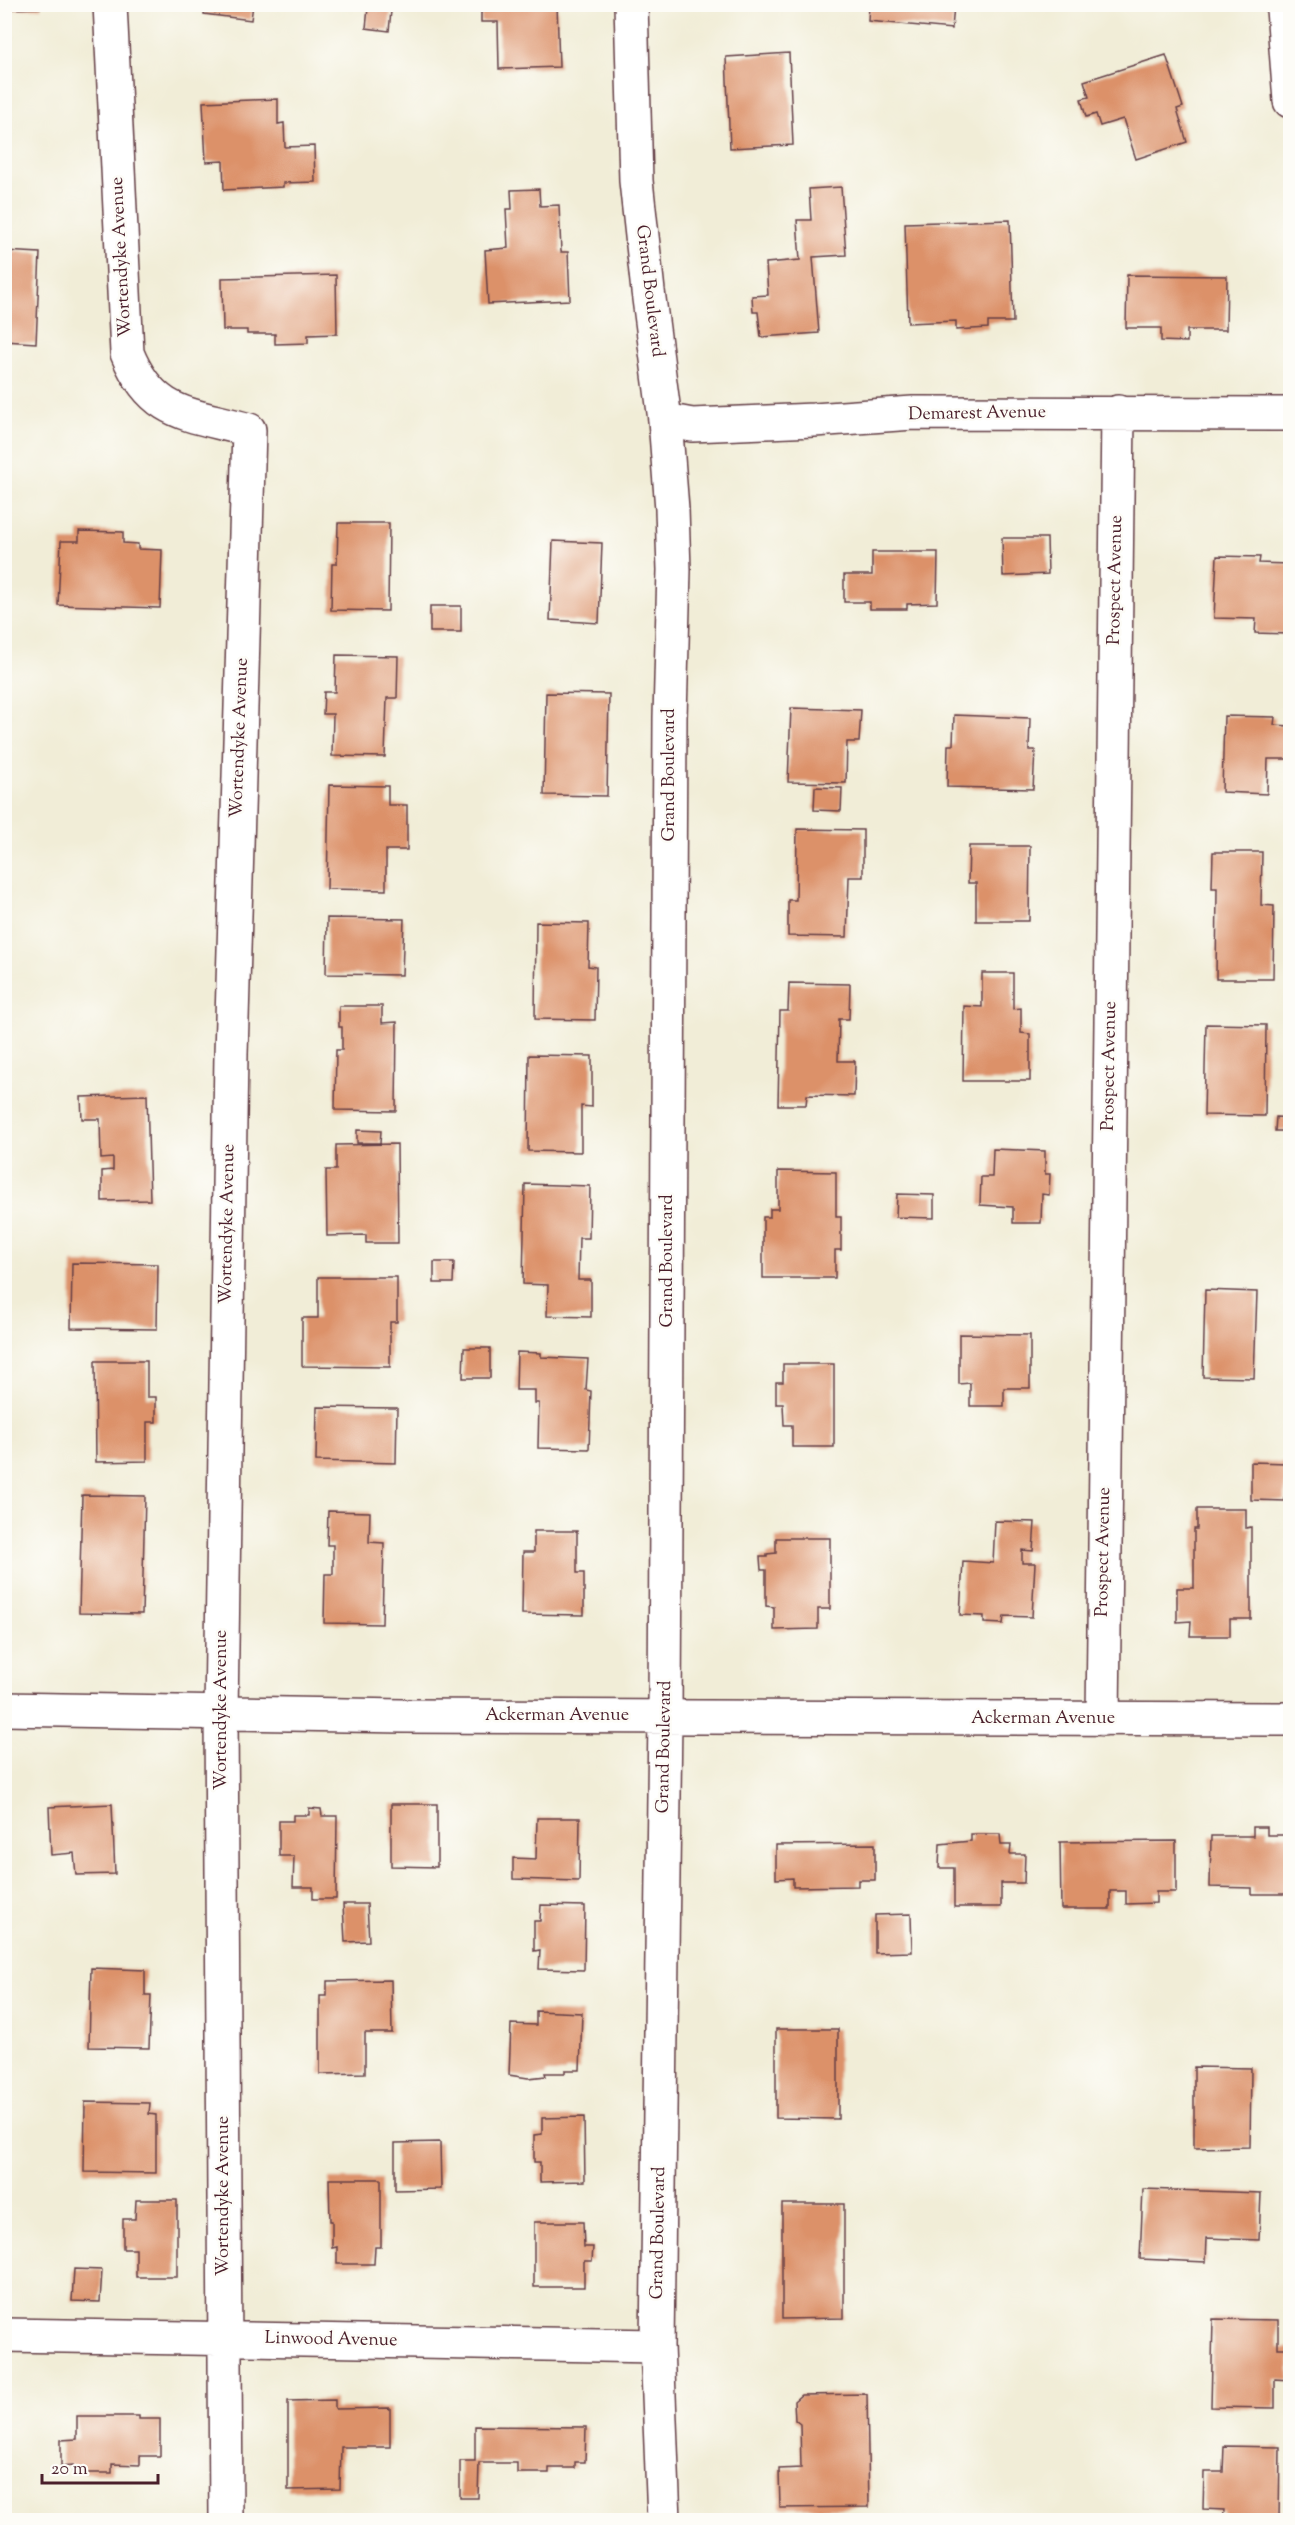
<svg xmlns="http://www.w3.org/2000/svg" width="1295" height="2525" font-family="'Sorts Mill Goudy',serif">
<rect width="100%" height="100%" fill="#fdfcf7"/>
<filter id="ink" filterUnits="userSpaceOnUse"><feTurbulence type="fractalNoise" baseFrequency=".0167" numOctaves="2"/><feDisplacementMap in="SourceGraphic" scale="12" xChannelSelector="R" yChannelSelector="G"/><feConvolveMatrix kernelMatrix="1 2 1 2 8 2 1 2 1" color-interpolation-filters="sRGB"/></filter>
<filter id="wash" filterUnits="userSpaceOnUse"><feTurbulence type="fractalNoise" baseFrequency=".008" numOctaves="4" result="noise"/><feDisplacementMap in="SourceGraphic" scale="24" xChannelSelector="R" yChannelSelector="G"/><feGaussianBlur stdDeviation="1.35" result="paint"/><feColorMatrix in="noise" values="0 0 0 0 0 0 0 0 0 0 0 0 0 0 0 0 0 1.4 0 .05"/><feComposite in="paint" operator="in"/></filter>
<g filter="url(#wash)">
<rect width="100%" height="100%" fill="#f1edd7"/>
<g id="blocks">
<!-- building -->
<path fill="#dc9169" d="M 4,4 L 40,4 L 41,8 L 4,9 Z
M 205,4 L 253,4 L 251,20 L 204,14 Z
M 481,4 L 557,4 L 559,67 L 499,69 L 498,22 L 481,22 Z
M 869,5 L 954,5 L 952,29 L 868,21 Z
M 368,8 L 391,11 L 389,31 L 366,28 Z
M 789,53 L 793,145 L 730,148 L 726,57 Z
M 1166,55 L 1183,107 L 1177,109 L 1187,142 L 1136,159 L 1123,119 L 1100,126 L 1096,114 L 1086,117 L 1081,99 L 1089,97 L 1084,81 Z
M 278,99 L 278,124 L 284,123 L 285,147 L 314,146 L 315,182 L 283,183 L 283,187 L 224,190 L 223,161 L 206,162 L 203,102 Z
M 841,187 L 846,255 L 813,257 L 819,333 L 761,337 L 758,312 L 753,312 L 752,296 L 768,295 L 766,263 L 800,260 L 797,220 L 811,220 L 809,189 Z
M 539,189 L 540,206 L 559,205 L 561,252 L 568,252 L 570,300 L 488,304 L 485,250 L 508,248 L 506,209 L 512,209 L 511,190 Z
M 1010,220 L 1013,322 L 988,322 L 988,328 L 956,330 L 956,321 L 908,323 L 905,223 Z
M 4,251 L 40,253 L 36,343 L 4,341 Z
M 336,275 L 337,334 L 308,335 L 308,343 L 275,344 L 275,334 L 247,334 L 247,330 L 223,330 L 222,278 Z
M 1127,275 L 1227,276 L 1226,330 L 1187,330 L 1187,342 L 1161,341 L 1161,328 L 1126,328 Z
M 338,523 L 389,523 L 388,611 L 331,610 L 332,564 L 337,564 Z
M 79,531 L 123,532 L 123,543 L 138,544 L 138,549 L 162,550 L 160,608 L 58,605 L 61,541 L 79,541 Z
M 1002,538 L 1047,538 L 1048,574 L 1003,576 Z
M 553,541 L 602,543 L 599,623 L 550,620 Z
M 872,552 L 938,552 L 937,603 L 907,604 L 907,609 L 870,609 L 870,602 L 844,602 L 844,575 L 872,575 Z
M 1217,556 L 1260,557 L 1259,563 L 1290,564 L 1290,634 L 1255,633 L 1256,619 L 1214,618 Z
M 430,606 L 461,606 L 461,632 L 430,632 Z
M 336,655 L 398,656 L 397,698 L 387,698 L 385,757 L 332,756 L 333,714 L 323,714 L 324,692 L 335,692 Z
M 546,693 L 609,694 L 607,796 L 544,795 Z
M 791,708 L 861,710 L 859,742 L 847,742 L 846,783 L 788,782 Z
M 954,715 L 1030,718 L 1029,750 L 1035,750 L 1033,789 L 947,787 L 948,745 L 953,745 Z
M 1224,716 L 1275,717 L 1274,725 L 1290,726 L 1290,759 L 1268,759 L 1267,794 L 1222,792 Z
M 329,785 L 388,786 L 388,805 L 407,805 L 407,850 L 386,850 L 386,890 L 327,889 Z
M 815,787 L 842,788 L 841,811 L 814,810 Z
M 797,829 L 863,830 L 863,877 L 849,877 L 847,937 L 788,936 L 788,900 L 796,900 Z
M 969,846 L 1030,846 L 1029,921 L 976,921 L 976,883 L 968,883 Z
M 1213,852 L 1262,852 L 1261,905 L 1274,906 L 1273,979 L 1216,979 L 1217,888 L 1212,888 Z
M 327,918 L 404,919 L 402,975 L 326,974 Z
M 536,922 L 589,923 L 588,966 L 596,967 L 595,1020 L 535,1019 Z
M 982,973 L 1013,973 L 1013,1009 L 1021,1008 L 1021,1033 L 1030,1034 L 1030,1081 L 963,1081 L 964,1006 L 982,1007 Z
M 789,983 L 850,984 L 849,1019 L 839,1019 L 838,1061 L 855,1061 L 854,1096 L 807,1095 L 806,1105 L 778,1105 L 780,1011 L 788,1011 Z
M 339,1006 L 382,1006 L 382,1023 L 397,1022 L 396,1111 L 335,1110 L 336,1050 L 342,1050 L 342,1027 L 339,1027 Z
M 1206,1024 L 1266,1025 L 1265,1116 L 1204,1115 Z
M 529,1055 L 592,1056 L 592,1107 L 581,1106 L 581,1152 L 528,1151 Z
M 147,1095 L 150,1200 L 102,1201 L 102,1171 L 113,1170 L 113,1158 L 101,1159 L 100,1119 L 82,1119 L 81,1097 Z
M 1276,1117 L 1290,1118 L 1290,1131 L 1275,1131 Z
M 357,1130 L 381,1131 L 380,1143 L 357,1143 Z
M 397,1144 L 398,1243 L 366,1243 L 366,1235 L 327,1236 L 326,1170 L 336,1170 L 336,1145 Z
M 993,1149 L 1045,1151 L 1045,1174 L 1050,1174 L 1049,1195 L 1042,1194 L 1041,1223 L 1013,1223 L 1013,1207 L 980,1205 L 981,1177 L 992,1177 Z
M 778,1171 L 836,1172 L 836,1217 L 841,1217 L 841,1250 L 835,1250 L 835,1278 L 763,1278 L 763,1217 L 770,1217 L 770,1209 L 778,1209 Z
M 525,1184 L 590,1186 L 589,1238 L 579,1238 L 578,1280 L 591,1280 L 591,1317 L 547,1316 L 548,1285 L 523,1284 Z
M 897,1194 L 934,1195 L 934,1218 L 896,1217 Z
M 434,1262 L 454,1262 L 453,1283 L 434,1283 Z
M 72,1263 L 158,1264 L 157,1329 L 71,1328 Z
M 318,1277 L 397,1277 L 397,1322 L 390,1322 L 390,1367 L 302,1366 L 302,1318 L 318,1318 Z
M 1205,1290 L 1257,1292 L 1254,1378 L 1203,1377 Z
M 959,1334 L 1030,1335 L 1030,1388 L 1004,1388 L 1004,1406 L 970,1406 L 970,1383 L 959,1384 Z
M 464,1348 L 490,1348 L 490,1378 L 463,1378 Z
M 517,1352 L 541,1353 L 541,1357 L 588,1359 L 586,1390 L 591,1391 L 589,1449 L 538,1448 L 539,1403 L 535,1403 L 535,1390 L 516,1390 Z
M 95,1361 L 147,1361 L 147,1397 L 156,1397 L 156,1422 L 147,1422 L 147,1461 L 96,1462 Z
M 783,1364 L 834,1364 L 834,1447 L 792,1447 L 792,1425 L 784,1425 L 783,1404 L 776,1404 L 776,1382 L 783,1382 Z
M 317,1407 L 397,1408 L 396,1463 L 316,1461 Z
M 1251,1462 L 1286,1463 L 1285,1501 L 1251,1500 Z
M 82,1495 L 145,1496 L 142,1614 L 79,1613 Z
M 1197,1509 L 1246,1509 L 1246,1528 L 1251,1527 L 1251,1619 L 1230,1619 L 1230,1636 L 1190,1636 L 1191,1621 L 1177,1622 L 1177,1588 L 1194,1588 L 1194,1529 L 1197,1529 Z
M 328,1511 L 370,1512 L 369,1542 L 384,1543 L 382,1624 L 324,1623 L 325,1574 L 333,1574 L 333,1545 L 327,1545 Z
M 995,1521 L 1035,1522 L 1033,1551 L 1022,1550 L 1022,1563 L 1035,1563 L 1032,1617 L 1004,1616 L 1003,1624 L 984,1623 L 984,1616 L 960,1615 L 963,1561 L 993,1563 Z
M 534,1531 L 577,1531 L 577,1573 L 584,1573 L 584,1615 L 522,1614 L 523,1552 L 534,1552 Z
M 776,1538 L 830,1538 L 830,1609 L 818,1609 L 818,1629 L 774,1630 L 774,1607 L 766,1606 L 766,1570 L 761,1570 L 760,1557 L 767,1557 L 767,1554 L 776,1553 Z
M 112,1804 L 115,1874 L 76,1875 L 74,1853 L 51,1855 L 49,1807 Z
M 391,1804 L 437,1804 L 437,1867 L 391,1866 Z
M 309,1808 L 321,1809 L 322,1816 L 337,1816 L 336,1899 L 313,1899 L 313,1887 L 293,1887 L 294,1856 L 279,1856 L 279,1821 L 293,1821 L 293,1815 L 309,1815 Z
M 537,1818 L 580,1818 L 579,1881 L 513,1879 L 513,1858 L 536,1859 Z
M 1253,1827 L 1267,1827 L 1267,1835 L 1290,1835 L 1290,1894 L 1252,1894 L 1252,1888 L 1210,1887 L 1211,1836 L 1253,1836 Z
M 971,1834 L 1000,1834 L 1001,1845 L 1011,1845 L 1010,1854 L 1025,1854 L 1024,1883 L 1001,1883 L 1001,1907 L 954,1907 L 954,1868 L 939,1868 L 940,1844 L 971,1841 Z
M 1176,1841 L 1176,1892 L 1156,1892 L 1156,1903 L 1126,1904 L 1126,1891 L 1110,1891 L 1110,1909 L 1061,1909 L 1060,1842 Z
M 875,1844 L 875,1880 L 858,1880 L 858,1886 L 793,1887 L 793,1878 L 776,1879 L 776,1845 Z
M 343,1904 L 367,1904 L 369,1941 L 345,1942 Z
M 541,1905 L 585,1906 L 584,1970 L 539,1969 L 540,1950 L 534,1951 L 534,1921 L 540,1921 Z
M 911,1914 L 912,1952 L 875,1953 L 875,1915 Z
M 91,1968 L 145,1970 L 145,1995 L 151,1995 L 149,2048 L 89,2047 Z
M 391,1980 L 392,2033 L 365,2033 L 365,2073 L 320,2074 L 320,1996 L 327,1996 L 327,1981 Z
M 536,2011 L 582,2013 L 580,2070 L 565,2070 L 565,2073 L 545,2073 L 546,2076 L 528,2078 L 509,2075 L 511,2024 L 536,2025 Z
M 776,2029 L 838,2029 L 838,2119 L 776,2118 Z
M 1194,2067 L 1251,2068 L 1250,2147 L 1194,2148 Z
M 85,2102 L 150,2103 L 149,2114 L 156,2115 L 156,2173 L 84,2172 Z
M 584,2117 L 585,2181 L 540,2182 L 540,2162 L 534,2162 L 534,2135 L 542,2134 L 542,2118 Z
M 440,2142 L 441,2189 L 395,2190 L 395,2143 Z
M 329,2179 L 381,2179 L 381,2247 L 375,2247 L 374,2264 L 337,2264 L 337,2247 L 332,2248 L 332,2221 L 330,2221 Z
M 1143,2189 L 1261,2193 L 1259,2240 L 1207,2238 L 1206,2262 L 1140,2259 Z
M 136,2200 L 177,2200 L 177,2277 L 136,2277 L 136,2249 L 123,2249 L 123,2219 L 135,2219 Z
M 782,2204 L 844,2204 L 844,2318 L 782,2319 Z
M 534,2222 L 583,2222 L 584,2247 L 593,2247 L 592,2261 L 584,2261 L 584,2287 L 534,2287 Z
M 74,2269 L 102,2270 L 100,2302 L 72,2301 Z
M 1213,2319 L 1278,2320 L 1278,2348 L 1290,2348 L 1290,2380 L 1275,2379 L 1275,2408 L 1211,2407 Z
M 867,2394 L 869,2507 L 780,2508 L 779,2469 L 801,2468 L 800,2424 L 795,2420 L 794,2401 L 801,2395 Z
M 335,2400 L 335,2409 L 390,2408 L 390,2447 L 341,2447 L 340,2489 L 288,2490 L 288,2401 Z
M 77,2416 L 139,2416 L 139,2419 L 160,2419 L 160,2456 L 140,2456 L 140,2465 L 112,2464 L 112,2473 L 74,2473 L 73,2465 L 61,2466 L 61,2440 L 77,2439 Z
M 475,2426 L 586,2427 L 585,2462 L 575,2462 L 575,2468 L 549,2468 L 549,2473 L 517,2473 L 517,2463 L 479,2463 L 478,2498 L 460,2498 L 460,2461 L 475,2461 Z
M 1224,2446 L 1280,2447 L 1279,2520 L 1223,2520 L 1224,2510 L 1203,2509 L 1204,2472 L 1223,2472 Z"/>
</g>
</g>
<g filter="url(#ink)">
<use href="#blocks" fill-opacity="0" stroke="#633e45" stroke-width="1.5"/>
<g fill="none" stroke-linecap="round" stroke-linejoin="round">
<defs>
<path id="minor" d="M 110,4 L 127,353 C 153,417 189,413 249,430 L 231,1054 L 221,1713 L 226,2520
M 631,4 L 636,181 L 648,291 L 665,420 L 672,509 L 674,570 L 670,717 L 665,1717 L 657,2346 L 664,2520
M 1283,9 L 1290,101
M 665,420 L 692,425 L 814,420 L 913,413 L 1290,414
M 4,1709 L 403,1716 L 1290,1719
M 1103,1719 L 1118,412
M 4,2335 L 657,2346"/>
</defs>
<!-- minor casing -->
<use href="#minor" stroke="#633e45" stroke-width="36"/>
<!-- minor -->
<use href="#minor" stroke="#fff" stroke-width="33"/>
</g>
</g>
<g text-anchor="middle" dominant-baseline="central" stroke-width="5" stroke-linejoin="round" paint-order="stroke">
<!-- street labels -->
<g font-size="18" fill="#4a1f2b" stroke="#fdfcf7">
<text transform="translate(122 257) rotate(-93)">Wortendyke Avenue</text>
<text transform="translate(649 291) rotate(83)">Grand Boulevard</text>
<text transform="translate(977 414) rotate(-1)">Demarest Avenue</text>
<text transform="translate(1116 580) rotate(-89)">Prospect Avenue</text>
<text transform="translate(240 738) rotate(-88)">Wortendyke Avenue</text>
<text transform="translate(670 775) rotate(-90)">Grand Boulevard</text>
<text transform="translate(1110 1066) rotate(-89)">Prospect Avenue</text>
<text transform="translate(228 1224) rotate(-89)">Wortendyke Avenue</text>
<text transform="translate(668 1261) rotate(-90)">Grand Boulevard</text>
<text transform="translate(1104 1552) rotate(-89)">Prospect Avenue</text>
<text transform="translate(222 1710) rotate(-90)">Wortendyke Avenue</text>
<text x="557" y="1716">Ackerman Avenue</text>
<text x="1043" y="1719">Ackerman Avenue</text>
<text transform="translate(665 1747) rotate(-89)">Grand Boulevard</text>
<text transform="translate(224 2196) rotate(-90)">Wortendyke Avenue</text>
<text transform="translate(659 2233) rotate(-89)">Grand Boulevard</text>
<text transform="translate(331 2340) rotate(1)">Linwood Avenue</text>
</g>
</g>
<!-- margin -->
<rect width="1295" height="2525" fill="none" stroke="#fdfcf7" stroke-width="24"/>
<!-- scale -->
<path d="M42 2474v9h116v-9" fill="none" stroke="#4a1f2b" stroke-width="3"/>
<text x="51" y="2474" font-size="18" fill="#4a1f2b" stroke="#fdfcf7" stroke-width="4.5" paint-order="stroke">20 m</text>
</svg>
